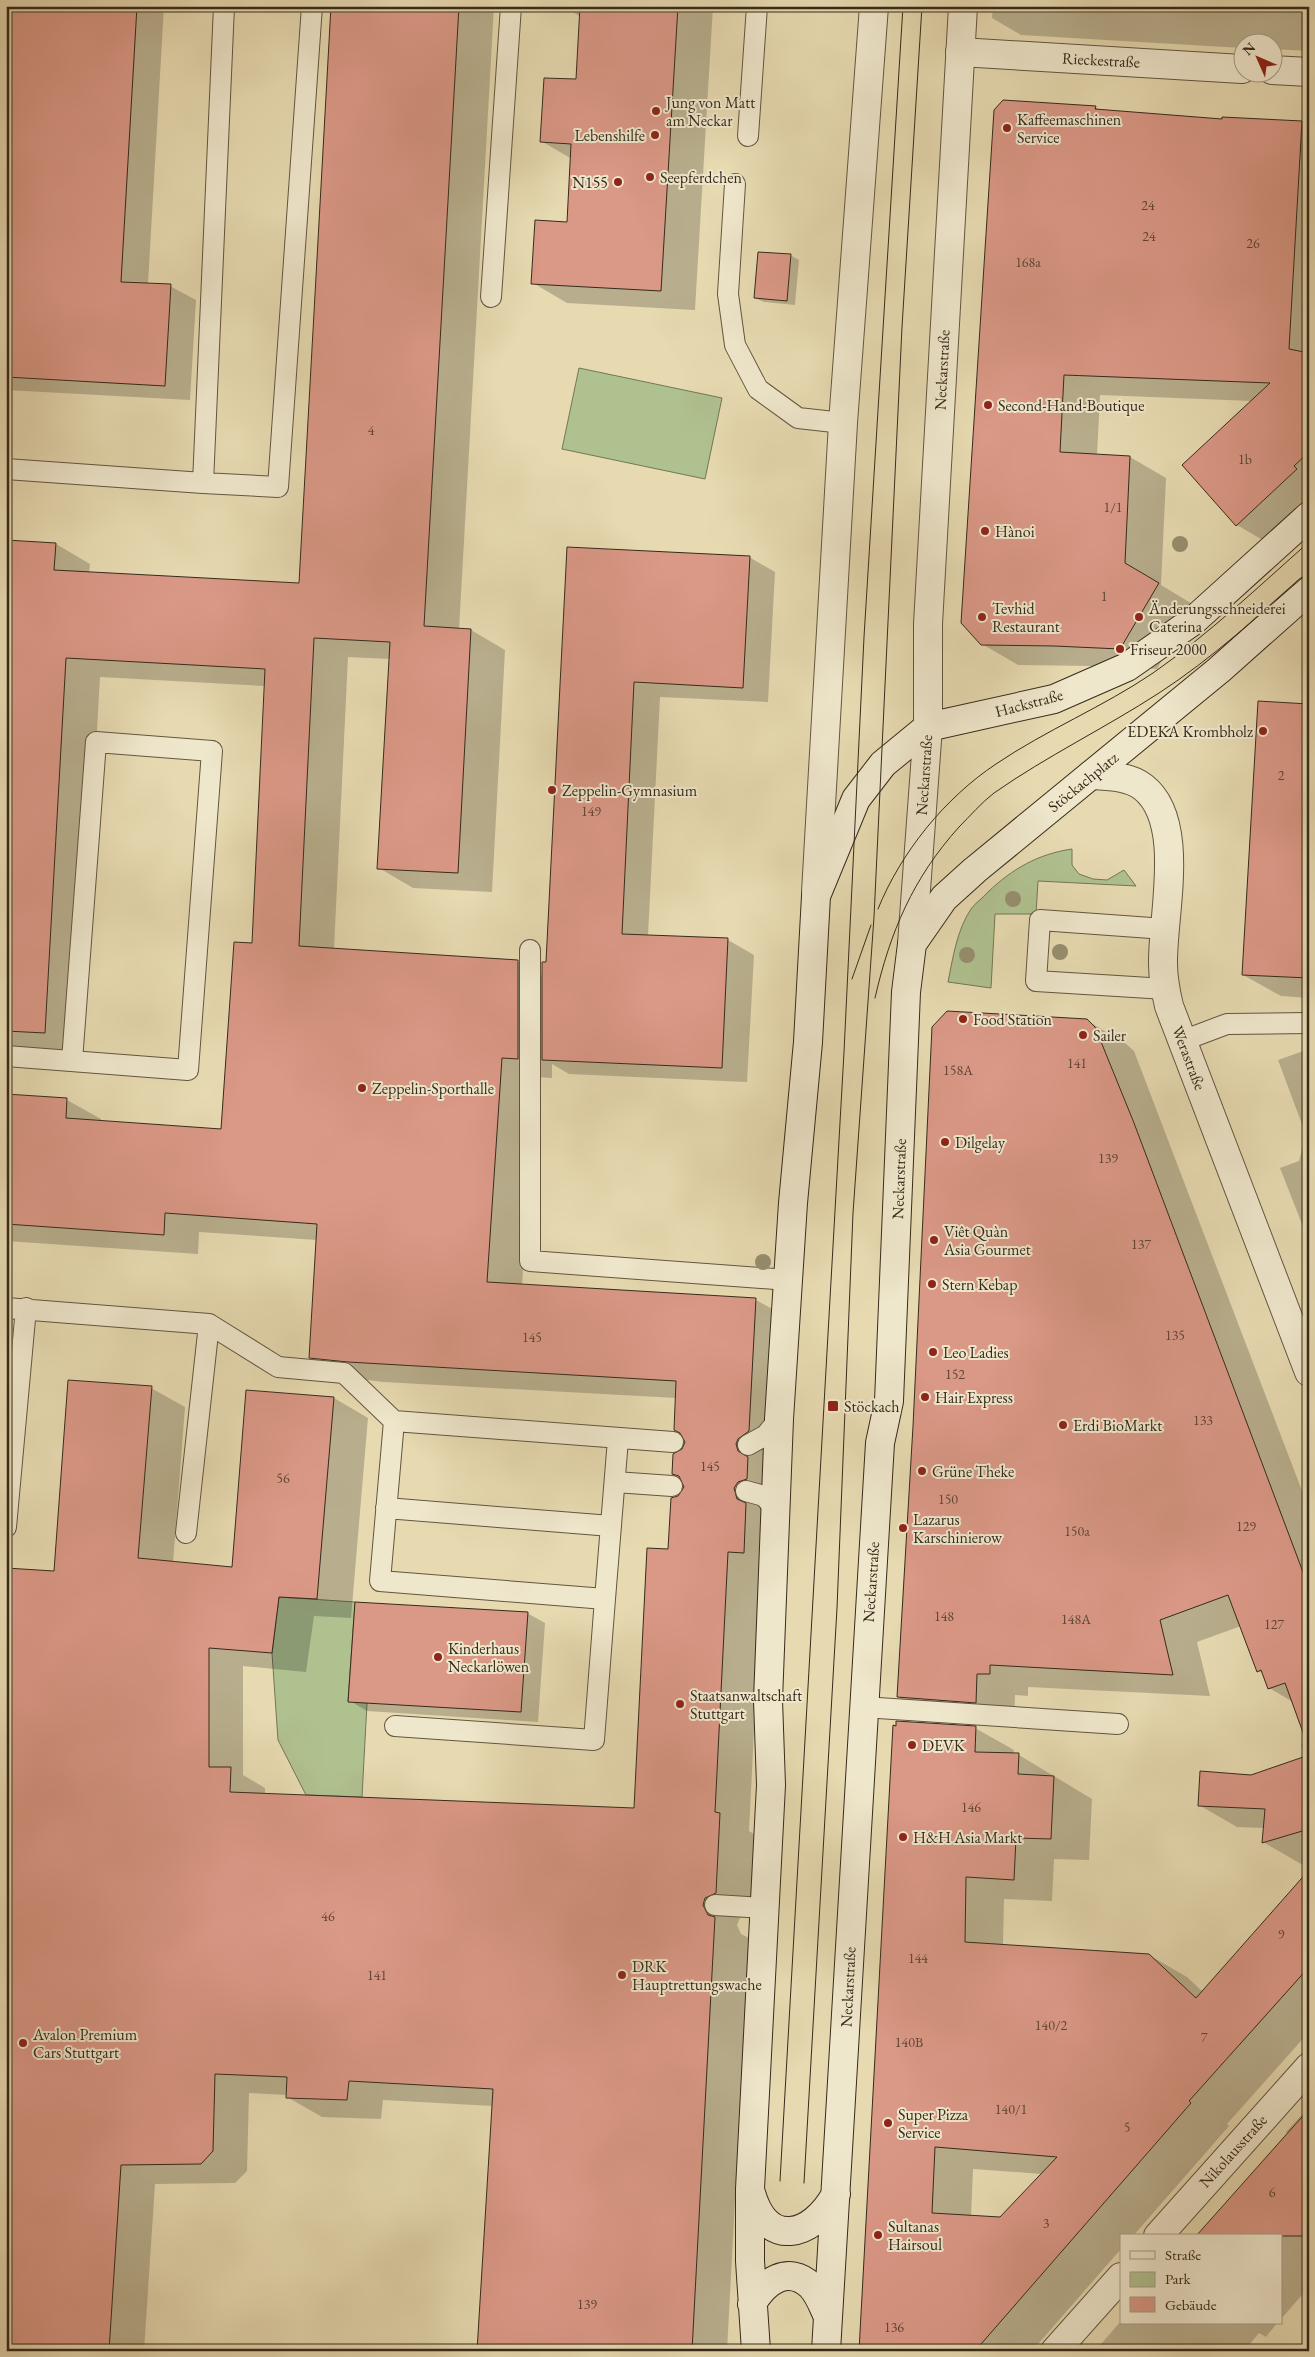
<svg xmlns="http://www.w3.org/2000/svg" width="1315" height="2357" font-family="'EB Garamond',serif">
<rect width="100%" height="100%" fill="#e7dab1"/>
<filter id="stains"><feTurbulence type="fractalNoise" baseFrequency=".004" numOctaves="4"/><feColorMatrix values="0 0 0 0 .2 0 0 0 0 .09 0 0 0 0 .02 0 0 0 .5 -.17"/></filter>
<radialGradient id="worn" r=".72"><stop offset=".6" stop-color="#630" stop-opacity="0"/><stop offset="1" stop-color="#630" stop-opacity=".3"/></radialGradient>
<!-- green -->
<path fill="#b0c190" stroke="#737656" d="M 579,368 L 722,398 L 705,479 L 562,449 Z
M 1072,849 L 1072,865 L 1079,874 L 1093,879 L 1107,880 L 1124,870 L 1136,886 L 1038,881 L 1036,914 L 995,914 L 991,988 L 948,982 C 953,957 957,930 971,909 C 975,903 983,898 988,892 C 1012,869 1038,854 1072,849 Z
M 279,1597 L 355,1602 L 348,1701 L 367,1703 L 362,1797 L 306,1795 L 278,1740 L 272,1653 Z"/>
<!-- shadow -->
<path fill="#0003" fill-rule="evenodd" d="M 6,6 L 164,6 L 148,284 L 170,286 L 196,300 L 190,400 L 6,390 Z
M 332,6 L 494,6 L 459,630 L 471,630 L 505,650 L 492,892 L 413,888 L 379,868 L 390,659 L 348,657 L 334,949 L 518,962 L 543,976 L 547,963 L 568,548 L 749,557 L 775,572 L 768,702 L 660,697 L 648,936 L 728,940 L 754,955 L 747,1082 L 569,1074 L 552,1064 L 552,1078 L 536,1077 L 522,1285 L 756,1300 L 790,1319 L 762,1571 L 749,1831 L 754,1834 L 750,1913 L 740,1918 L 737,1925 L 741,1934 L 749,1938 L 727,2351 L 478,2351 L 493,2106 L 383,2100 L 381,2119 L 322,2117 L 287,2097 L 287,2095 L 249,2093 L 247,2171 L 235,2183 L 155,2184 L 144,2351 L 6,2351 L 9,2211 L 6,2210 L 6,1664 L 151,1388 L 185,1407 L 173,1563 L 233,1568 L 334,1398 L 368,1418 L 351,1618 L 314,1616 L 306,1672 L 243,1666 L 243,1775 L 265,1788 L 265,1795 L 635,1810 L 669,1550 L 678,1498 L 685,1487 L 681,1478 L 673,1473 L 686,1442 L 676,1398 L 383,1382 L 345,1377 L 310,1357 L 317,1240 L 199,1232 L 198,1254 L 6,1241 L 6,1096 L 67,1100 L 101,1119 L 101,1122 L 222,1131 L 253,944 L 265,686 L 100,677 L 79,1052 L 6,1048 L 6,542 L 56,544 L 90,564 L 89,573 L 300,584 Z
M 562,6 L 713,6 L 695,310 L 567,303 L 533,283 L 568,223 L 572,159 L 541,141 L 577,81 L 581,17 Z
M 993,6 L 1309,6 L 1309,51 L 1272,49 L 1272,42 L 1242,42 L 1242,48 L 1021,35 L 992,18 Z
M 1095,107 L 1102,111 L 1223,120 L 1301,122 L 1309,125 L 1309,513 L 1273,546 L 1237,525 L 1252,401 L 1100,395 L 1097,456 L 1130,457 L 1166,478 L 1161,585 L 1194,605 L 1157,669 L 1091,666 L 1018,665 L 982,644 Z
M 790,255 L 799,260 L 795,305 L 764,302 L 755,298 Z
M 1309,705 L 1309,998 L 1281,996 L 1243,975 Z
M 1086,1020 L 1125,1043 L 1134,1051 L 1309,1509 L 1309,1862 L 1301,1864 L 1263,1842 L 1264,1828 L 1237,1827 L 1199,1805 L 1251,1776 L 1306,1757 L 1301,1744 L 1308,1742 L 1293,1702 L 1269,1688 L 1264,1674 L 1258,1671 L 1241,1626 L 1197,1642 L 1210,1696 L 1028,1687 L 1028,1696 L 1015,1695 L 1014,1724 L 937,1719 L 898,1697 Z
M 1309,1049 L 1309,1242 L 1280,1168 L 1299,1161 L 1306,1135 L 1278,1060 Z
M 527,1613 L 545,1623 L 538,1722 L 367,1711 L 350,1701 Z
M 975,1728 L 1014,1750 L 1013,1754 L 1019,1755 L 1092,1799 L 1089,1860 L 1054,1859 L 1052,1901 L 1004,1899 L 1003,1945 L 1149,1955 L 1187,1977 L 1203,1992 L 1309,1871 L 1309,2032 L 1227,2124 L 1229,2126 L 1133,2236 L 1121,2236 L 1121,2249 L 1032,2351 L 861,2351 ZM 973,2169 L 1042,2174 L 1001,2218 L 971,2217 Z
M 1309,2107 L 1309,2287 L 1281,2319 L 1281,2236 L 1288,2134 L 1286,2132 Z
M 1121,2321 L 1121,2323 L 1277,2323 L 1266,2337 L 1259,2333 L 1244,2351 L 1095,2351 Z"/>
<!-- building -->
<path fill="#da9886" stroke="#362a1b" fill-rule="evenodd" d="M 6,6 L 137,6 L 121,282 L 171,284 L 165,386 L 6,377 Z
M 331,6 L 459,6 L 424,626 L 471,629 L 458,873 L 377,869 L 390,642 L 314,638 L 299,946 L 518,960 L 518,1059 L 502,1058 L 487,1282 L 756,1298 L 749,1431 L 738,1439 L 736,1444 L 738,1451 L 748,1457 L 747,1479 L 738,1482 L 734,1488 L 737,1499 L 746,1503 L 744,1553 L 728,1552 L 715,1812 L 720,1813 L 716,1893 L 705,1898 L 703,1905 L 708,1915 L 715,1917 L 692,2351 L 477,2351 L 493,2089 L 349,2081 L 347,2100 L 286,2098 L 287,2077 L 215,2074 L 213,2151 L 201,2164 L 121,2165 L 109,2351 L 6,2351 L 6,2237 L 9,2194 L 6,2194 L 6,1568 L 54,1571 L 68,1380 L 152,1386 L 138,1558 L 232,1567 L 246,1390 L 334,1397 L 317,1599 L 279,1597 L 272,1653 L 209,1648 L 209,1767 L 231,1767 L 230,1792 L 634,1808 L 647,1548 L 668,1549 L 671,1498 L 678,1496 L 684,1487 L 679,1476 L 672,1474 L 673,1454 L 682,1449 L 685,1442 L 680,1433 L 674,1430 L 676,1381 L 348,1362 L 309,1358 L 317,1224 L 165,1213 L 164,1235 L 6,1224 L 6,1094 L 67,1098 L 66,1118 L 221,1129 L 234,942 L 252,943 L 265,669 L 66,658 L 45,1033 L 6,1031 L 6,540 L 56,543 L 54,570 L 299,583 Z
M 580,6 L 678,6 L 661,291 L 531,284 L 535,220 L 567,222 L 571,144 L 540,142 L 544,78 L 576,79 Z
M 1003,100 L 1096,106 L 1095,109 L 1222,119 L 1222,117 L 1302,121 L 1289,349 L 1304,352 L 1309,347 L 1309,452 L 1294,466 L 1297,469 L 1236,526 L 1182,465 L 1270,383 L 1064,375 L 1060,452 L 1130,456 L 1125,563 L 1159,583 L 1120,649 L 1054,646 L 981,645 L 961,623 L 994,110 Z
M 758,252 L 791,254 L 787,301 L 754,298 Z
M 567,547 L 750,556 L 743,688 L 634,682 L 622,934 L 728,938 L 722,1068 L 542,1060 L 542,962 L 546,962 Z
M 1258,701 L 1309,704 L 1309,978 L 1242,975 Z
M 947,1011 L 1087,1019 L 1095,1027 L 1134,1123 L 1309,1588 L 1309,1738 L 1305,1738 L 1285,1683 L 1268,1689 L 1261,1670 L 1257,1672 L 1228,1595 L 1160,1620 L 1173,1675 L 990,1665 L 990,1674 L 977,1674 L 976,1703 L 897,1697 L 913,1426 L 932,1027 Z
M 355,1602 L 528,1612 L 521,1712 L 348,1702 Z
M 896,1721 L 976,1726 L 975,1752 L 1019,1753 L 1018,1774 L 1054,1776 L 1051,1839 L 1016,1838 L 1014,1880 L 966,1877 L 965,1942 L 1149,1954 L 1196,1998 L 1309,1870 L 1309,1967 L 1189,2101 L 1191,2103 L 975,2351 L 859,2351 L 893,1725 L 896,1726 ZM 935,2147 L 1057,2157 L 1000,2217 L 932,2213 Z
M 1309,1755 L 1309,1829 L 1262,1843 L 1265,1809 L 1198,1806 L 1200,1771 L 1251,1775 Z
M 1309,2109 L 1309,2236 L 1196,2236 Z"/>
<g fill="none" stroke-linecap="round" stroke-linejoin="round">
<defs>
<path id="service" d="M 224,6 L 203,483 L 278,487 L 312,6
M 748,136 L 757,6
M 735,184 L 728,294 L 735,345 L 758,389 L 798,418 L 843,423
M 491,297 L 511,6
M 6,469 L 203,483
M 1165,929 L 1040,920 L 1036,981 L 1166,989
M 530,950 L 530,1261 L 788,1280
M 1182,1041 L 1227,1024 L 1309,1023
M 6,1056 L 188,1070 L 212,751 L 96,742 L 72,1061
M 6,1308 L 209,1324 L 278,1367 L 344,1373 L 394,1421
M 618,1439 L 605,1599 L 380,1581 L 394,1421 L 673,1442
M 748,1445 L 766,1435 L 779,1419
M 615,1482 L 672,1486
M 746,1491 L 764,1496 L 776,1510
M 386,1508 L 611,1526
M 6,1527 L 26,1308
M 186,1533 L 209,1324
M 863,1707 L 1118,1724
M 395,1726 L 594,1740 L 605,1599
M 715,1905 L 765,1908"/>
<path id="minor" d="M 960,52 L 1242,69
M 1272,70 L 1309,72
M 1091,775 C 1108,776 1129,776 1143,787 C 1187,821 1162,916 1163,964 C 1163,978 1166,993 1169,1006 L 1309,1372
M 1158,2236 L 1309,2067
M 1055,2351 L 1121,2277"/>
<path id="tertiary" d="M 816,892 L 843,423 L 874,6
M 912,944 L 928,727 L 928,624 L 963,6"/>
<path id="secondary" d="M 751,2193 C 767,2249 812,2238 836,2194
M 752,2304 C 764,2282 788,2264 811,2286 C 819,2294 823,2306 828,2317
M 756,2351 L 750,2261 L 750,2189 L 771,1785 L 768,1700 L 779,1419 L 793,1203 L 808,1042 L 816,896 L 856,799 L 883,764 L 928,727 L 1054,699 L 1127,667 L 1193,621 L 1309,516
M 826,2351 L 880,1443 L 889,1401 L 906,992 L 912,944 L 944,898 L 975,870 L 1219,670 L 1309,590"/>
</defs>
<!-- service casing -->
<use href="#service" stroke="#625640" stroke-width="22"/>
<!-- minor casing -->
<use href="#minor" stroke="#625640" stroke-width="30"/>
<!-- tertiary casing -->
<use href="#tertiary" stroke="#625640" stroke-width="30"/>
<!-- secondary casing -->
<use href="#secondary" stroke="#362a1b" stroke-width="30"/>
<!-- service -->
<use href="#service" stroke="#efe7cc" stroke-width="20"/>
<!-- minor -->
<use href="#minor" stroke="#efe7cc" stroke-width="28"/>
<!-- tertiary -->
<use href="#tertiary" stroke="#efe7cc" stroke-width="28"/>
<!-- secondary -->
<use href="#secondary" stroke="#efe7cc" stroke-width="28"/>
<!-- tram -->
<path stroke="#362a1b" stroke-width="1" d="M 878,909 C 901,852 945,798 996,764 C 1046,730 1103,707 1153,673 C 1209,634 1258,587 1309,542
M 852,979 L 871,925
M 875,998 C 890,932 913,878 959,827 C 970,816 981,803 994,793 C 1047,756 1105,728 1159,693 C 1213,658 1260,614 1309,572
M 780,2181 L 844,1052 L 864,637 L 903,6
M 804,2183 L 837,1608 L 853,1213 L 874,917 L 902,327 L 922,6"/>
</g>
<!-- trees -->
<g fill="#968e6e">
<circle cx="1180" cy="544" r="8"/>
<circle cx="1013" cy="899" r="8"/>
<circle cx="1060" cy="952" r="8"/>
<circle cx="967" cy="955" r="8"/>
<circle cx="763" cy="1262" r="8"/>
</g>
<!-- markers -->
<g fill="#8f2418" stroke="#efe7cc" stroke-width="2">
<circle cx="656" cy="111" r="5"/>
<circle cx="1007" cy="128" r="5"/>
<circle cx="655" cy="135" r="5"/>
<circle cx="650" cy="177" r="5"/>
<circle cx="618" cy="182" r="5"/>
<circle cx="988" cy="405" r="5"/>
<circle cx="985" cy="531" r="5"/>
<circle cx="982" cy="617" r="5"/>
<circle cx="1139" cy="617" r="5"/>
<circle cx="1120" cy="649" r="5"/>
<circle cx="1263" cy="731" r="5"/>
<circle cx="552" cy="790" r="5"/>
<circle cx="963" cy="1019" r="5"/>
<circle cx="1083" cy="1035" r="5"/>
<circle cx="362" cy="1088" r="5"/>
<circle cx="945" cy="1142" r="5"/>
<circle cx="934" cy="1240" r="5"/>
<circle cx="932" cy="1284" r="5"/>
<circle cx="933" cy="1352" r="5"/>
<circle cx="925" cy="1397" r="5"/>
<rect x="827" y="1400" width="12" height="12" rx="2.5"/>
<circle cx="1063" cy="1425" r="5"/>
<circle cx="922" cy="1471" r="5"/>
<circle cx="903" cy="1528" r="5"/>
<circle cx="438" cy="1657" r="5"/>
<circle cx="680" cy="1704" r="5"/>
<circle cx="912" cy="1745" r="5"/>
<circle cx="903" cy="1837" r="5"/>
<circle cx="622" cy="1975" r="5"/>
<circle cx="23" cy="2043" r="5"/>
<circle cx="888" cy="2123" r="5"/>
<circle cx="878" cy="2235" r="5"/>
</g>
<g text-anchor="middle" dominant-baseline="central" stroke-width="4" stroke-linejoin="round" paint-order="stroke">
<!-- number labels -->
<g font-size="14" fill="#5f4636">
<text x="1148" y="205">24</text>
<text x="1149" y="236">24</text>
<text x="1253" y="243">26</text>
<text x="1028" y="262">168a</text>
<text x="371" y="430">4</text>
<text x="1245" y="459">1b</text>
<text x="1113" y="507">1/1</text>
<text x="1104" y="596">1</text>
<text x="1281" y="775">2</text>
<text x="591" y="811">149</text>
<text x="1077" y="1063">141</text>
<text x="958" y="1070">158A</text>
<text x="1108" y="1158">139</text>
<text x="1141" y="1244">137</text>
<text x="1175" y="1335">135</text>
<text x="532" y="1337">145</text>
<text x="955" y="1374">152</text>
<text x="1203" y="1420">133</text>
<text x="710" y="1466">145</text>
<text x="283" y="1478">56</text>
<text x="948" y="1499">150</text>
<text x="1246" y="1526">129</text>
<text x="1077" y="1531">150a</text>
<text x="944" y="1616">148</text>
<text x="1076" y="1619">148A</text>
<text x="1274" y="1624">127</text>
<text x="971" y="1807">146</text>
<text x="328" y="1916">46</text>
<text x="1281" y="1934">9</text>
<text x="918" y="1958">144</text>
<text x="377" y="1975">141</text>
<text x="1051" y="2025">140/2</text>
<text x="1204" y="2037">7</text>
<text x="909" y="2042">140B</text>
<text x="1011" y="2109">140/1</text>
<text x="1127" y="2127">5</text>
<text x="1272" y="2192">6</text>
<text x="1046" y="2223">3</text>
<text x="587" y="2304">139</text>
<text x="894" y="2327">136</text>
</g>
<!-- street labels -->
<g font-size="16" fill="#362a1b" stroke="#efe7cc">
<text transform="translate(1101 60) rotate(3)">Rieckestraße</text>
<text transform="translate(942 370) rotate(-87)">Neckarstraße</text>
<text transform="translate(1029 703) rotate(-15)">Hackstraße</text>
<text transform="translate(924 775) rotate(-86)">Neckarstraße</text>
<text transform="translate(1083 782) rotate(-39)">Stöckachplatz</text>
<text transform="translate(1189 1058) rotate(69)">Werastraße</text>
<text transform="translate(899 1179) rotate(-88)">Neckarstraße</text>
<text transform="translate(871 1582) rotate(-86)">Neckarstraße</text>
<text transform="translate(848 1987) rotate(-87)">Neckarstraße</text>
<text transform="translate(1233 2151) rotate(-48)">Nikolausstraße</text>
</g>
<!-- poi labels -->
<g font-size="16" fill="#362a1b" stroke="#efe7cc" text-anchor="start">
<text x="666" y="102">Jung von Matt<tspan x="666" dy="18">am Neckar</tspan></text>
<text x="1017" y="119">Kaffeemaschinen<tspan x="1017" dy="18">Service</tspan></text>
<text x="645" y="135" text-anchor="end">Lebenshilfe</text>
<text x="660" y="177">Seepferdchen</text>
<text x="608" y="182" text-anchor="end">N155</text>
<text x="998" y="405">Second-Hand-Boutique</text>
<text x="995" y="531">Hànoi</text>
<text x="992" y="608">Tevhid<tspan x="992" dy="18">Restaurant</tspan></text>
<text x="1149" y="608">Änderungsschneiderei<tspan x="1149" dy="18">Caterina</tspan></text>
<text x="1130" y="649">Friseur 2000</text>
<text x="1253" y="731" text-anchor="end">EDEKA Krombholz</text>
<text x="562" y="790">Zeppelin-Gymnasium</text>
<text x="973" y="1019">Food Station</text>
<text x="1093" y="1035">Sailer</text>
<text x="372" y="1088">Zeppelin-Sporthalle</text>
<text x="955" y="1142">Dilgelay</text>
<text x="944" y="1231">Viêt Quàn<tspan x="944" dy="18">Asia Gourmet</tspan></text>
<text x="942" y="1284">Stern Kebap</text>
<text x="943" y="1352">Leo Ladies</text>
<text x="935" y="1397">Hair Express</text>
<text x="844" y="1406">Stöckach</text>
<text x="1073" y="1425">Erdi BioMarkt</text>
<text x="932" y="1471">Grüne Theke</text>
<text x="913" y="1519">Lazarus<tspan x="913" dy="18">Karschinierow</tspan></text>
<text x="448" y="1648">Kinderhaus<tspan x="448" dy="18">Neckarlöwen</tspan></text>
<text x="690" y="1695">Staatsanwaltschaft<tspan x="690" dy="18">Stuttgart</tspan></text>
<text x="922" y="1745">DEVK</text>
<text x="913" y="1837">H&amp;H Asia Markt</text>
<text x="632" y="1966">DRK<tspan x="632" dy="18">Hauptrettungswache</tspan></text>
<text x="33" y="2034">Avalon Premium<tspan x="33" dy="18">Cars Stuttgart</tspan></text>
<text x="898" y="2114">Super Pizza<tspan x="898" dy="18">Service</tspan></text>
<text x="888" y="2226">Sultanas<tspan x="888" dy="18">Hairsoul</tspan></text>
</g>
</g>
<!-- margin -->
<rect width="1315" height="2357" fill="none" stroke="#e7dab1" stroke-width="25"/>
<rect x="8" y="8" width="1300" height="2342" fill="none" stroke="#362a1b" stroke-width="2.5"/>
<rect x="12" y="12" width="1290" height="2332" fill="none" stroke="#362a1b"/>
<!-- legend -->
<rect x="1120" y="2234" width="162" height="90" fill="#efe7cc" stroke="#a59b85"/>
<rect x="1130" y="2251" width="25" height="8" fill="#efe7cc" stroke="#a59b85"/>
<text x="1165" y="2260" font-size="15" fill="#362a1b">Straße</text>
<rect x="1130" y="2272" width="25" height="15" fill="#b0c190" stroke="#a59b85"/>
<text x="1165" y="2284" font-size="15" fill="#362a1b">Park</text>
<rect x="1130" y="2297" width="25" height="15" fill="#da9886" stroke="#a59b85"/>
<text x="1165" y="2310" font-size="15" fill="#362a1b">Gebäude</text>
<!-- north arrow -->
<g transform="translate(1258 58) rotate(315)"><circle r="24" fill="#efe7cc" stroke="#a59b85"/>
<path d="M0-4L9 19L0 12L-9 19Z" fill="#8f2418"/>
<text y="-8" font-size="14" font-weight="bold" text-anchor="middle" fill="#362a1b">N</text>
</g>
<rect width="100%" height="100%" filter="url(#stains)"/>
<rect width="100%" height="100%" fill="url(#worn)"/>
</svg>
